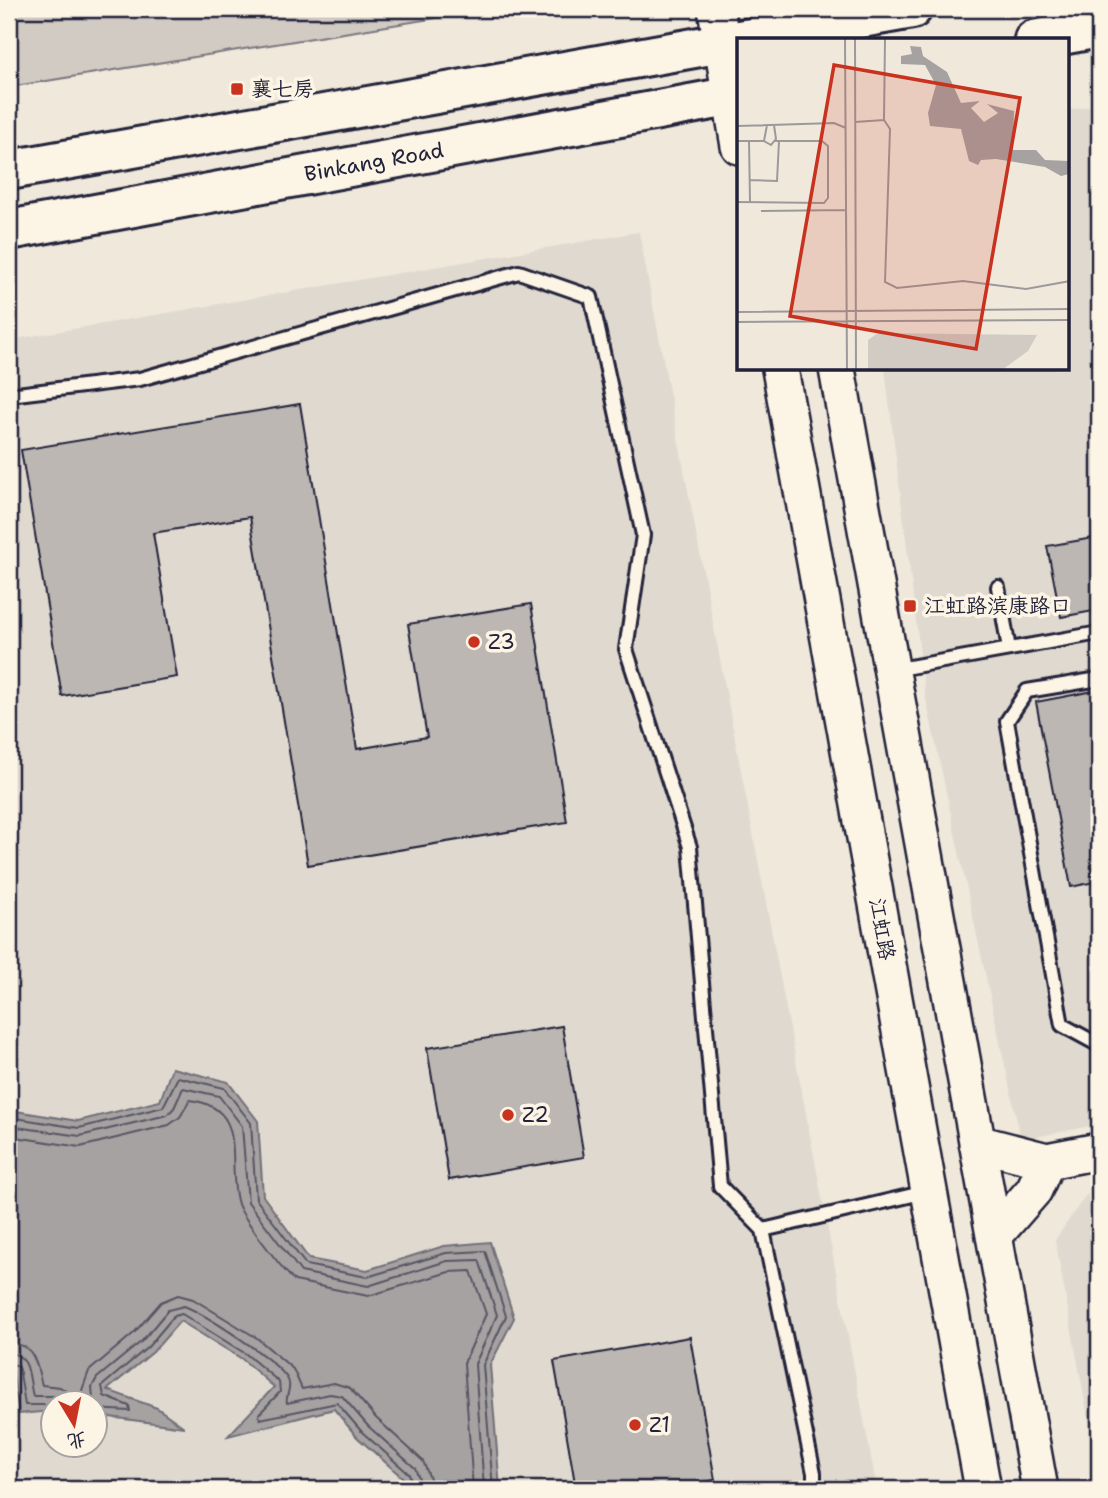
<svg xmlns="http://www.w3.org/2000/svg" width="1108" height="1498" font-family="'Shantell Sans','LXGW WenKai TC',sans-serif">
<rect width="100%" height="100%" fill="#efe8db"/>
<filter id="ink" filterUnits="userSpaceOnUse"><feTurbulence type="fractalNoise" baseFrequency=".0143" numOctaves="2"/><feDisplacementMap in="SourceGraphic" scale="14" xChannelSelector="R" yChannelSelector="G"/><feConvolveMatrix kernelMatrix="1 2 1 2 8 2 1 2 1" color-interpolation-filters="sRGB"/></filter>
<g filter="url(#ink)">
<!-- built -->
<path fill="#e0d9cf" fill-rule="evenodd" d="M 1099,104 L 1099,1124 L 1021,1140 L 925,694 L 885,369 L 1068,369 L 1068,110 Z
M 639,232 L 877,1489 L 9,1489 L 9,340 ZM 52,1404 L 94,1404 L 94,1446 L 52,1446 Z
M 1099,1192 L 1099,1477 L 1055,1240 L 1086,1195 Z"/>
<!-- green -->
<path fill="#d1cbc3" stroke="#7a767f" stroke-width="2" d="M 9,9 L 492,9 L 9,87 Z"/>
<!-- water -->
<path fill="#a6a2a2" stroke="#716f79" stroke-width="2" d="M 172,1068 L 228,1082 L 258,1121 L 263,1196 L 309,1259 L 367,1270 L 444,1246 L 490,1242 L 514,1318 L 490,1365 L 500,1489 L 409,1489 L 403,1478 L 357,1437 L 334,1409 L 228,1436 L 274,1387 L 242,1359 L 180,1321 L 153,1352 L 107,1390 L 157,1408 L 184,1427 L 95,1415 L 94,1404 L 52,1404 L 52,1411 L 19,1414 L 9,1347 L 9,1110 L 78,1121 L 160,1101 Z"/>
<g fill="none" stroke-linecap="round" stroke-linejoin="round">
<!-- shore -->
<path stroke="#575564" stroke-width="2" d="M 9,1117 L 79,1128 L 163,1107 L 178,1077 L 224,1088 L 251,1123 L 256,1199 L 306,1265 L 367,1277 L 446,1253 L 485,1251 L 506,1316 L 483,1365 L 493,1489
M 9,1126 L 80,1136 L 167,1115 L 174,1108 L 183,1088 L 219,1096 L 242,1126 L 248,1202 L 301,1272 L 368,1286 L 447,1261 L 479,1260 L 497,1315 L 475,1364 L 484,1489
M 9,1136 L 80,1147 L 169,1125 L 180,1117 L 190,1100 C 251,1108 225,1163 238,1204 C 242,1217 284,1272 295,1281 L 368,1296 L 449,1272 L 471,1271 L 486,1314 L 464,1363 L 473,1489
M 9,1343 C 36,1344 36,1364 42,1385 L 60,1387 L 76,1397 L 81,1393 L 89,1371 L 134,1333 L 161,1302 L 178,1295 L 193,1299 L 257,1338 L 293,1369 L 302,1389 L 334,1383 L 350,1388 L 376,1418 L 423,1461 L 434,1489
M 9,1353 C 32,1355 28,1379 33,1396 L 55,1396 L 65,1404
M 9,1362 L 19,1367 L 25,1405 L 52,1405
M 85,1404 L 93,1398 L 92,1387 L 97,1378 L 142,1341 L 168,1310 L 184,1306 C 207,1315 273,1358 287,1378 C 293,1387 285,1395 287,1403 L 330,1394 L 342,1396 L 368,1426 L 415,1468 L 423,1489
M 94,1409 L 130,1411 L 129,1406 L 104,1396 L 102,1386 L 148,1347 L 174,1316 L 182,1314 L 246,1354 L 279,1382 L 280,1392 L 259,1414 L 260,1419 L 337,1403 L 362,1432 L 409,1474 L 414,1489"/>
</g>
<!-- building -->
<path fill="#bcb7b3" stroke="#22223b" stroke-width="2" d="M 300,404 L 357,749 L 427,737 L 408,624 L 531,604 L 567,822 L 308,865 L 250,517 L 153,533 L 177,677 L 62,696 L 21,450 Z
M 1099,537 L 1099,610 L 1061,617 L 1047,546 Z
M 1099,690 L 1099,881 L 1071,887 L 1036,702 Z
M 562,1026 L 584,1157 L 449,1180 L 427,1048 Z
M 690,1337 L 715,1480 L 662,1489 L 576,1489 L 554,1361 Z"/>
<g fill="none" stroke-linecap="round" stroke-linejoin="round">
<defs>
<path id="lane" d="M 9,395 L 140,379 L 519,272 L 591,297 L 643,535 L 626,649 L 690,847 L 720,1186 L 763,1230 L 814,1473 L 814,1489
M 998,587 L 1009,649
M 893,670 L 1099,633
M 1099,679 L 1027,691 L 1007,721 L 1062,1025 L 1099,1045
M 763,1230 L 926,1192"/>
<path id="secondary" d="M 716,9 L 739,146
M 780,369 L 983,1489
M 837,369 L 1040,1489
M 977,1143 L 1047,1161 L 1099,1151
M 994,1236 L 1034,1190 L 1047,1161"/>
<path id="primary" d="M 739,40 L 912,9
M 1034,40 L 1099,28
M 9,170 L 739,40
M 9,230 L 739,95"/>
</defs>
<!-- lane casing -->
<use href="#lane" stroke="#22223b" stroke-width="18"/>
<!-- secondary casing -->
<use href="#secondary" stroke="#22223b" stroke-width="40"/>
<!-- primary casing -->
<use href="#primary" stroke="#22223b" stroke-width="44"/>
<!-- lane -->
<use href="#lane" stroke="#fcf5e5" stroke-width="12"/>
<!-- secondary -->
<use href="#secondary" stroke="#fcf5e5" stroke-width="35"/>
<!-- primary -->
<use href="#primary" stroke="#fcf5e5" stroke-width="38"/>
</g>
</g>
<!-- markers -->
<g fill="#c8321e" stroke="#fcf5e5" stroke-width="2.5">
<rect x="230" y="82" width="14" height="14" rx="3.5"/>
<rect x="903" y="599" width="14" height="14" rx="3.5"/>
<circle cx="474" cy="642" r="7"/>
<circle cx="508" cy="1115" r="7"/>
<circle cx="635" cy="1425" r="7"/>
</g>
<g text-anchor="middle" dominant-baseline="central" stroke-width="7" stroke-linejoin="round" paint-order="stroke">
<!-- poi labels -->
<g font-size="21" fill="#22223b" stroke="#fcf5e5" text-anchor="start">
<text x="251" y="89">襄七房</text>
<text x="924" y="606">江虹路滨康路口</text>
<text x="488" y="642">Z3</text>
<text x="522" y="1115">Z2</text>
<text x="649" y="1425">Z1</text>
</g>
<!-- street labels -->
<g font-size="21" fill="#22223b" stroke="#fcf5e5">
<text transform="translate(374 162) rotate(-10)">Binkang Road</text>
<text transform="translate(882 929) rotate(80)">江虹路</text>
</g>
</g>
<!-- overview -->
<g transform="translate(737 38)">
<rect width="332" height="332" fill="#efe8db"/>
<path d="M 141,295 L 300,297 L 291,313 L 265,332 L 131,332 L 131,302 Z" fill="#d1cbc3"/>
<path d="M 173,8 L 184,9 L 186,18 L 210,34 L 224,65 L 243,63 L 234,70 L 247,84 L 261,75 L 250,66 L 277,73 L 276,112 L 299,112 L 308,122 L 332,123 L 332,136 L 324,138 L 308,129 L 259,121 L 244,122 L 241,127 L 232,123 L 224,91 L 193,88 L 191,75 L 199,47 L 188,27 L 164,26 L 164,18 L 175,16 Z" fill="#a6a2a2"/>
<path fill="none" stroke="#9d999b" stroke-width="2" d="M 108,1 L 110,332M 118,1 L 119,332M 148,1 L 147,82 L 153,91 L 148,244 L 160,250 L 226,243 L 289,251 L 333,243M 118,84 L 147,82M 30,87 L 27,103 L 34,107 L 39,101 L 37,87M 0,88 L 97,85 L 109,90M 0,103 L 27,103M 12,103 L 13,164M 13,142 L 40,143 L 42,103M 0,164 L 87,165 L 91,160 L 91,108 L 85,103 L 38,103M 24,173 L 109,172M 0,274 L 333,271M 0,284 L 333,282"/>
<path fill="#c8321e" fill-opacity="0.15" stroke="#c8321e" stroke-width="3.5" d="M 97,27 L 283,60 L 239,311 L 53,278 Z"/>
<rect width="332" height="332" fill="none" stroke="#22223b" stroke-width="3.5"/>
</g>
<!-- margin -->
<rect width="1108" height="1498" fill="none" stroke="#fcf5e5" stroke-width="35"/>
<rect x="18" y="18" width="1073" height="1463" fill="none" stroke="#22223b" stroke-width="2.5" filter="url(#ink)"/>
<!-- north arrow -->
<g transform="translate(74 1424) rotate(170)"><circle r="33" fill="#fcf5e5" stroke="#a5a1a1" stroke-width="2"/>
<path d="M0-5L12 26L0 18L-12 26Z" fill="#c8321e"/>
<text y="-10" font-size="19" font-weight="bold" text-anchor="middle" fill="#22223b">北</text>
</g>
</svg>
